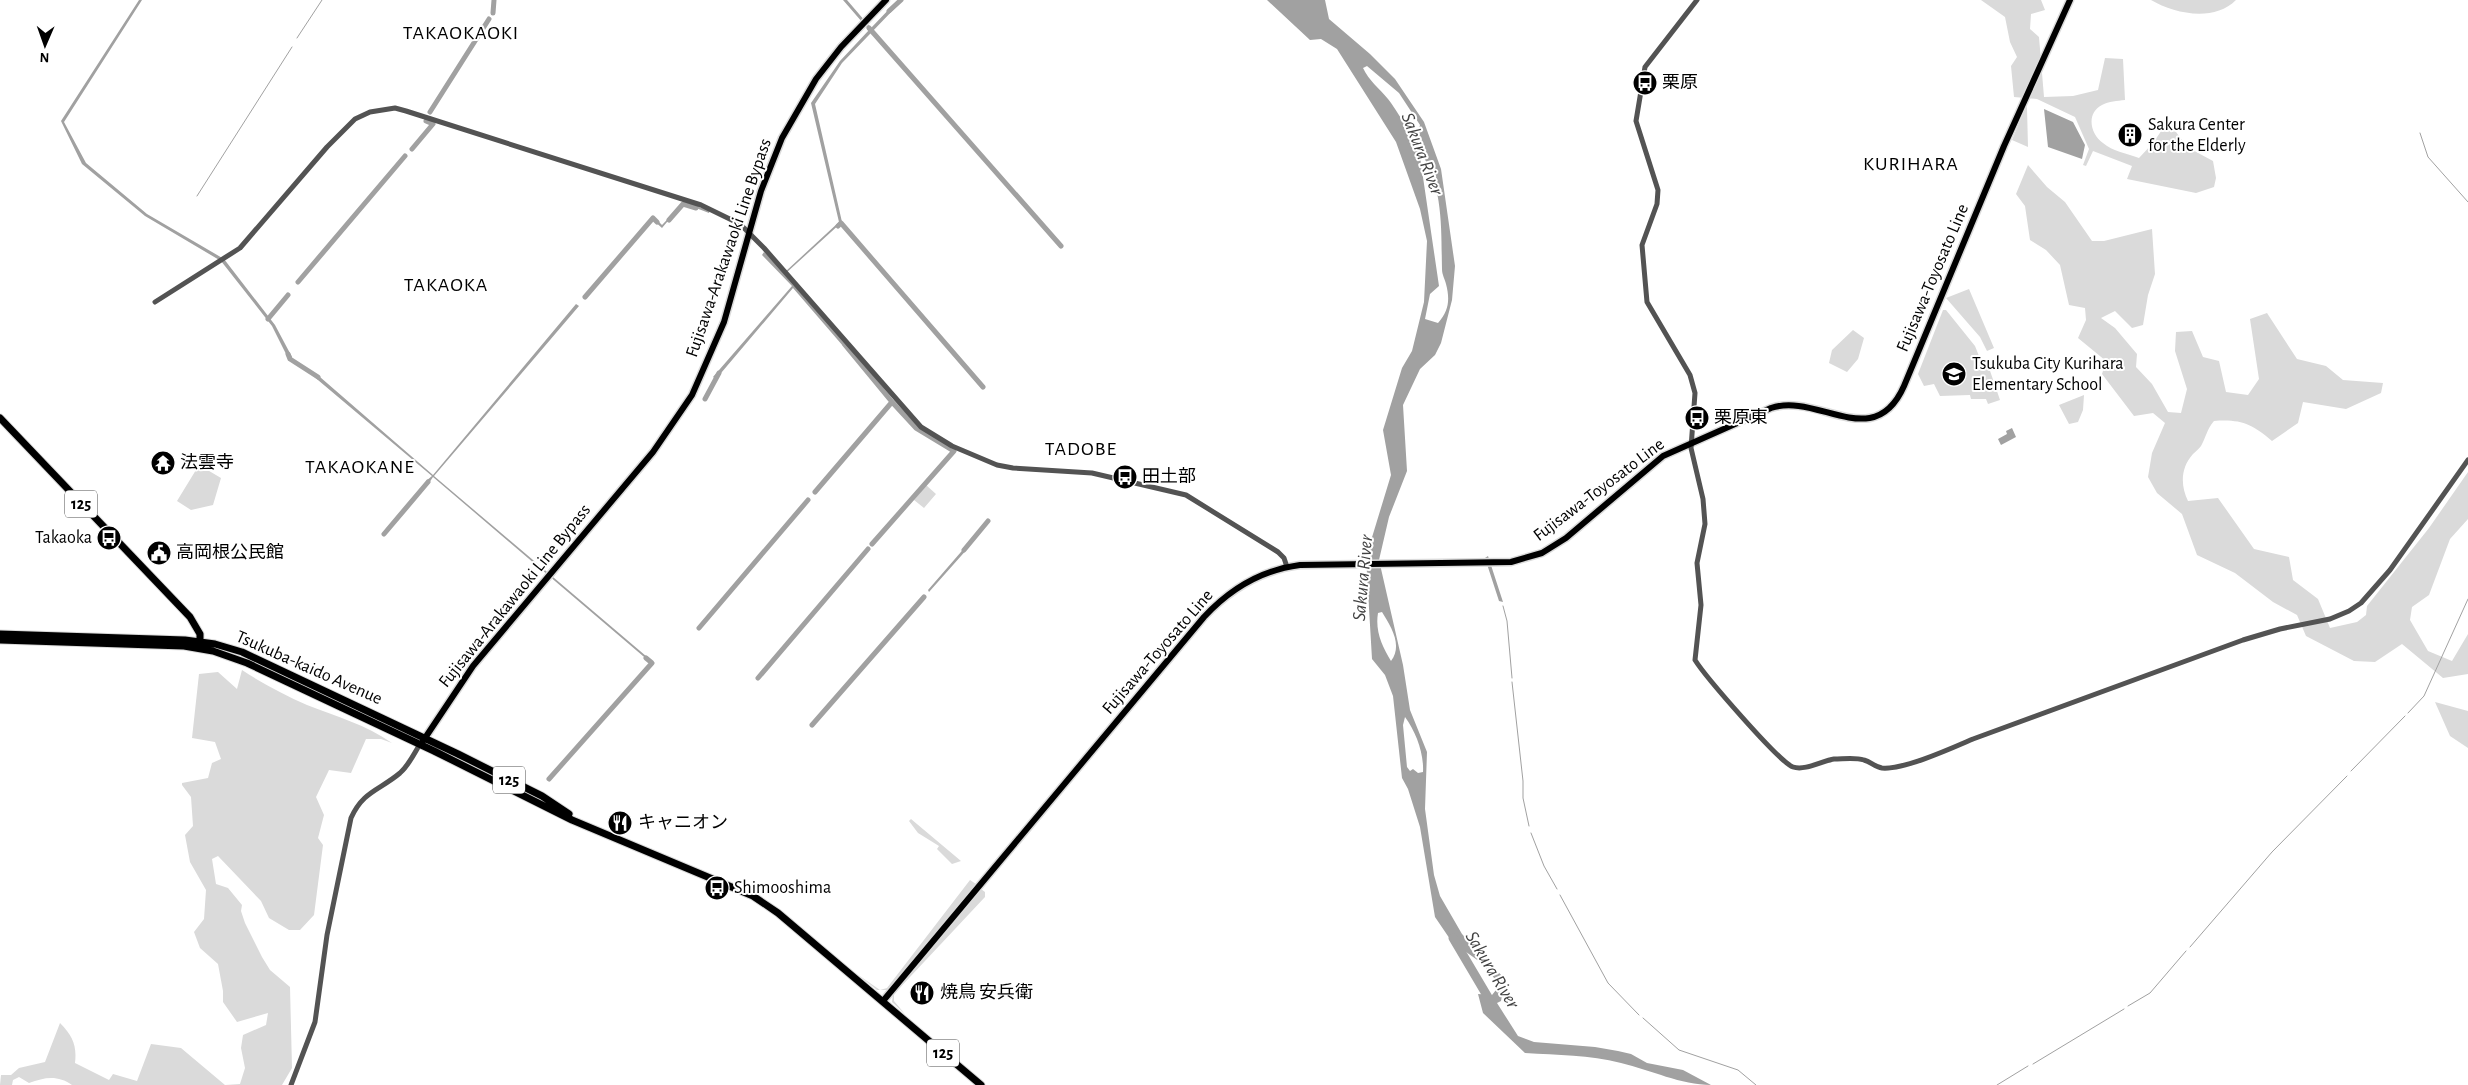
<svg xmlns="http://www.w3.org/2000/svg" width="2468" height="1085" font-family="'Alegreya Sans','Noto Sans JP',sans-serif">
<rect width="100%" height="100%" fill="#fff"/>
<!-- green -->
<path fill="#dadada" d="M 1981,0 L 2041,0 L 2045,10 L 2031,14 L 2030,29 L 2039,37 L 2044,97 L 2073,96 L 2098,90 L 2105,58 L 2123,59 L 2125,100 C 2117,101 2109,101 2102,105 C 2086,113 2090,134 2103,143 C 2112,151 2128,154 2139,158 L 2153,143 L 2168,121 L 2187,147 L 2213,161 L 2216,178 L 2214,187 L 2196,193 L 2127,179 L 2132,166 L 2093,151 L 2086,166 L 2083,165 L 2089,149 L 2075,117 L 2037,99 L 2014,97 L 2011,66 L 2017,57 L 2010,42 L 2005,17 Z
M 2151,0 L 2236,0 C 2214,22 2175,14 2151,0 Z
M 2026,106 L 2027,108 L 2028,147 L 2012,140 Z
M 2028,165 L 2047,187 L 2065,202 L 2092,241 L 2104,241 L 2152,229 L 2155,274 L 2148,295 L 2143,325 L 2132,328 L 2115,311 L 2101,318 L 2115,328 L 2137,354 L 2136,367 L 2152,384 L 2168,412 L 2181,413 L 2187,389 L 2175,351 L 2176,332 L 2192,331 L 2203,357 L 2219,361 L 2226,392 L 2248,395 L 2259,379 L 2250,319 L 2267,313 L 2297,359 L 2326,366 L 2343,380 L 2383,383 L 2381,393 L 2346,409 L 2303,402 L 2298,423 L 2272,441 C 2252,424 2241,419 2214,421 C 2207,429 2206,437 2201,446 C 2199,449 2196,451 2193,454 C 2181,467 2180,485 2188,501 L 2218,498 L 2254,549 L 2289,557 L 2293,580 L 2318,599 L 2330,628 L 2357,622 L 2366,615 L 2367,606 L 2429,528 L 2468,472 L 2468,519 L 2450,539 L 2429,595 L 2412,607 L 2410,620 L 2428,651 L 2452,661 L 2468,634 L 2468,674 L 2443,678 L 2402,644 L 2375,662 L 2354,661 L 2306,636 L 2297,615 L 2273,602 L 2235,573 L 2197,555 L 2182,514 L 2157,493 L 2148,477 L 2152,453 L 2165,423 L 2153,413 L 2134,416 L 2102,374 L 2106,361 L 2078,338 L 2086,320 L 2085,308 L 2069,305 L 2060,265 L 2046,250 L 2030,240 L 2025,206 L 2016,194 Z
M 1969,289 L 1994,348 L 1987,351 L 1980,337 L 1946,298 Z
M 1943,310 L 1946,310 L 1975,346 L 1981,361 L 1987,362 L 2000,400 L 1988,404 L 1986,399 L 1971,399 L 1970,395 L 1940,396 L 1934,384 L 1924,386 L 1918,374 Z
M 1853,330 L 1864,338 L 1858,359 L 1847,372 L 1829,363 L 1832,350 Z
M 2084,395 L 2083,410 L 2078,422 L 2069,424 L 2059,405 Z
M 199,465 L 221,478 L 213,505 L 191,510 L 177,501 Z
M 926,485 L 936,494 L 924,508 L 914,500 Z
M 242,670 C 263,684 285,695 307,705 C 337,717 365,724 392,743 L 381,739 L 366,739 L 351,773 L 329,770 L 316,797 L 324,815 L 318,838 L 323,845 L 314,915 L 300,930 L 289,930 L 269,918 L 261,901 L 218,856 L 212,859 L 216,884 L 228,888 L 242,905 L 241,911 L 245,923 L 262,957 L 270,970 L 290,987 L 292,1068 L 282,1085 L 72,1085 C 58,1075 45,1077 29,1083 L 19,1077 L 13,1080 L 12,1085 L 0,1085 L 1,1075 L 11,1075 L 19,1068 L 45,1062 L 60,1023 C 73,1036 77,1046 75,1063 L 109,1080 L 113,1074 L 137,1081 L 151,1044 L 181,1048 L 225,1085 L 240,1084 L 245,1068 L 241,1048 L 243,1035 L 266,1025 L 268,1013 L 237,1022 L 223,1002 L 223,991 L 218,964 L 200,948 L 194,932 L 204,919 L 206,890 L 190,862 L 185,835 L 193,826 L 191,797 L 182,785 L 182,783 L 208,778 L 212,763 L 221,759 L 215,742 L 192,738 L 199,674 L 218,672 L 237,689 Z
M 2435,702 L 2468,711 L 2468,748 L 2450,736 Z
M 911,819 L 961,861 L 952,864 L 937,849 L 939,846 L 918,833 L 909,821 Z
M 970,880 L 976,884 L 887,990 L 877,990 L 857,974 L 880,990 L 887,988 Z
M 981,889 L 985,892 L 985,897 L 894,994 L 894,1001 L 905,1014 L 892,1002 L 893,994 Z"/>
<!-- water -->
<path fill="#a1a1a1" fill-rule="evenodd" d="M 139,0 L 142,0 L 64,122 L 86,163 L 147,214 L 224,259 L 275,325 L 292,357 L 289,360 L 272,326 L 221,261 L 145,216 L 82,164 L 61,121 Z
M 843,0 L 847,0 L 871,28 L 893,5 L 895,8 L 842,63 L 815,104 L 842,222 L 786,273 L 846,344 L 843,346 L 793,288 L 716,379 L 713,377 L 792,286 L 762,255 L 764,252 L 785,272 L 839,222 L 811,103 L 840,61 L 869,30 Z
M 1267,0 L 1325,0 L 1329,19 L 1370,54 L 1395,79 L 1424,122 L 1441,169 L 1455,266 L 1452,300 L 1441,343 L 1435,355 L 1420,369 L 1403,405 L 1407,471 L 1389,517 L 1379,560 L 1403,665 L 1410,710 L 1427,752 L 1425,809 L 1434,875 L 1440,896 L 1462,934 L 1502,976 L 1504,984 L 1501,1001 L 1497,1003 L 1518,1036 L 1534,1042 L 1595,1047 L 1618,1051 L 1631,1054 L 1647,1063 L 1683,1070 L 1711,1085 C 1681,1085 1651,1070 1621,1063 C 1589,1055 1558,1055 1525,1053 L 1483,1013 L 1478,994 L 1492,995 L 1496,990 L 1498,983 L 1483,964 L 1452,942 L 1435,917 L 1420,827 L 1408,789 L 1402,778 L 1393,696 L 1385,675 L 1372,659 L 1366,557 L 1391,475 L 1383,430 L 1402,368 L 1412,351 L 1424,302 L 1427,241 L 1420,209 L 1396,142 L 1337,49 L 1321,39 L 1310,40 ZM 1367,66 L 1399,93 L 1420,125 L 1418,133 C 1401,123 1399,113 1388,99 C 1379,88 1369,81 1363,68 ZM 1419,150 C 1444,185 1441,229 1442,269 C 1442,275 1445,279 1446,284 C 1450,299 1449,311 1438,323 L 1425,319 L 1430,294 L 1439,286 ZM 1382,612 C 1391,627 1403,645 1391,661 C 1382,646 1375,631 1378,613 ZM 1405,717 C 1416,732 1424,753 1423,772 L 1418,773 L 1413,769 L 1410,771 L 1407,767 L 1403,725 Z
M 2044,109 L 2073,122 L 2085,145 L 2082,159 L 2048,147 Z
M 683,203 L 710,210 L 709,213 L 683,203 L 662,228 L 653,220 L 654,217 L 662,225 Z
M 576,304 L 579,306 L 434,476 L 653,662 L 650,662 L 433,477 L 429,483 L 426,481 L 432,476 L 312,375 L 314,373 L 320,377 L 433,475 Z
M 2012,428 L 2016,437 L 2001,445 L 1998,439 L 2007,434 L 2006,431 Z
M 967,545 L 969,547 L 929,592 L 928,590 Z
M 1488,556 L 1503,602 L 1499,601 L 1485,558 Z"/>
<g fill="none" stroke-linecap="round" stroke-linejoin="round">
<!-- stream -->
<path stroke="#a1a1a1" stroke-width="1" d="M 297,38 L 322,0
M 2420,133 L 2428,157 L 2468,202
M 197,196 L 292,47
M 1503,606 L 1507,621 L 1512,678
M 1512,682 L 1523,781 L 1523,798 L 1529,826
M 2408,713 L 2424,696 L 2468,599
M 2351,771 L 2405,716
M 1531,833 L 1544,866 L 1557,889
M 1560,895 L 1608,983 L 1639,1015
M 2190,947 L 2272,852 L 2347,776
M 2128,1006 L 2150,993 L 2186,951
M 1643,1018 L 1679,1050 L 1738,1070 L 1756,1085
M 2033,1064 L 2124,1009
M 1997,1085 L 2028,1066"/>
<!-- canal -->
<path stroke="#a1a1a1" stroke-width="5" d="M 889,11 L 901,0
M 493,13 L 494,0
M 869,28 L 1061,246
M 430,112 L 489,19
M 412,149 L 433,124 L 426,121
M 669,220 L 683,204 L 696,208
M 838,226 L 841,223 L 983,387
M 298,282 L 405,156
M 585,297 L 653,218 L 657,222
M 268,319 L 288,295
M 288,354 L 290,359 L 318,377
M 705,399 L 719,373
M 815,492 L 892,402 L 845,345
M 384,534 L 428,482
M 872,544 L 954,451 L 916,428 L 892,402
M 964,550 L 988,521
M 699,628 L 808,500
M 758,678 L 868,549
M 812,725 L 924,597
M 549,779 L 652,663 L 646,658"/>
<!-- river -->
<path stroke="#a1a1a1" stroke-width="9" d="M 1453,938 L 1492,1004"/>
<defs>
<path id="major" d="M 423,741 L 473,666 L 653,452 L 692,395 L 724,322 L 761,191 L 782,138 L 816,79 L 841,47 L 886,0
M 883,1001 L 1204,617 C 1230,589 1261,570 1300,565 L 1511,562 L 1542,553 L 1566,538 L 1663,456 L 1771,408 C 1818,392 1874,454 1904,386 L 2004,146 L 2070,0"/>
<path id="highway" d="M 0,418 L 190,617 L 200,634 L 200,645
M 0,634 L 185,640 L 215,644 L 242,652 L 458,754 L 542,796 L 569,814
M 0,640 L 184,646 L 213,651 L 247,663 L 434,751 L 572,820 L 753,896 L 778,913 L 981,1085"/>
</defs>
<!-- major casing -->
<use href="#major" stroke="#dbdbdb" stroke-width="9"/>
<!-- highway casing -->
<use href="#highway" stroke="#dbdbdb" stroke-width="9"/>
<!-- minor -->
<path stroke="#535353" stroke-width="5" d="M 1697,0 L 1645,67 L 1636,121 L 1658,190 L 1657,204 L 1642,245 L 1647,302 L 1690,375 L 1695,393 L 1691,448 L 1703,499 L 1705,524 L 1697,563 L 1701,605 L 1695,660 C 1705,676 1779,762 1793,767 C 1805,771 1822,761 1834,759 C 1843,759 1855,757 1864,760 C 1871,762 1875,767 1882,768 C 1904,770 1952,748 1973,739 L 2243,640 L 2280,629 L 2330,619 L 2349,611 L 2361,603 L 2390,570 L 2468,460
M 155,302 L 240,248 L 327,147 L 355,119 L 370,112 L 395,108 L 406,111 L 701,205 L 740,224 L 764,248 L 921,427 L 952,446 L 997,465 L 1013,468 L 1092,473 L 1186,495 L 1278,552 L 1284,558 L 1287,567
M 291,1085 L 315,1022 L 327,935 L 351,818 C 363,791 380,790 400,773 C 409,765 414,754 420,744"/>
<!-- major -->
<use href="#major" stroke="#000" stroke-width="6"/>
<!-- highway -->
<use href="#highway" stroke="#000" stroke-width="7"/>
</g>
<!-- icons -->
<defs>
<symbol id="bus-disc" viewBox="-11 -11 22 22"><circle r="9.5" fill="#000" stroke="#fff"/><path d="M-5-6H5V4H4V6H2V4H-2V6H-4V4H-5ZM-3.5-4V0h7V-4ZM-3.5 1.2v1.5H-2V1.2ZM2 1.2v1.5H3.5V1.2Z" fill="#fff"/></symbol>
<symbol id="building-disc" viewBox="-11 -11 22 22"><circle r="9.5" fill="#000" stroke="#fff"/><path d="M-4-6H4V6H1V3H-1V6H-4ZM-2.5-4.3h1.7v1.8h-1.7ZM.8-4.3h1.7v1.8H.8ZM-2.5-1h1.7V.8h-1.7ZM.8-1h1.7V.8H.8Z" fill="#fff"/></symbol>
<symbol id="school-disc" viewBox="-11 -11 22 22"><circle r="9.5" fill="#000" stroke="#fff"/><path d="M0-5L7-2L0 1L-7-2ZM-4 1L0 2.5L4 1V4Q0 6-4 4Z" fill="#fff"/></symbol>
<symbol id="temple-disc" viewBox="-11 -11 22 22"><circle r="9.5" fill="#000" stroke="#fff"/><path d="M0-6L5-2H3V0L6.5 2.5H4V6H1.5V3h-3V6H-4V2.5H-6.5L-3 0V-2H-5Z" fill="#fff"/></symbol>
<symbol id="civic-disc" viewBox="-11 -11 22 22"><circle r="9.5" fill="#000" stroke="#fff"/><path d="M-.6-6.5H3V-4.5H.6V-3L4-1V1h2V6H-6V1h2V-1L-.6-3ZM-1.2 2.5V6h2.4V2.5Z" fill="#fff"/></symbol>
<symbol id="restaurant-disc" viewBox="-11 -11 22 22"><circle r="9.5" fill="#000" stroke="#fff"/><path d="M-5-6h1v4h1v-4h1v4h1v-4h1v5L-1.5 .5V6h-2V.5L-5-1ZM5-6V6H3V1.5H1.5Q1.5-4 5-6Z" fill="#fff"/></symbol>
</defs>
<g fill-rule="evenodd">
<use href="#bus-disc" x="1631" y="69" width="28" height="28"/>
<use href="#building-disc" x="2116" y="121" width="28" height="28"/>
<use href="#school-disc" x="1940" y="360" width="28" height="28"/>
<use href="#bus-disc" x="1683" y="404" width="28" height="28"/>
<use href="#temple-disc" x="149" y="449" width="28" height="28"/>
<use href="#bus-disc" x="1111" y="463" width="28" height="28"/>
<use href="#bus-disc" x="95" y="524" width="28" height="28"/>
<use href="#civic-disc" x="145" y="539" width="28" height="28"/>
<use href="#restaurant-disc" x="606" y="809" width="28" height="28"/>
<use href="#bus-disc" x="703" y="874" width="28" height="28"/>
<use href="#restaurant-disc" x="908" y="979" width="28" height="28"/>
</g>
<g text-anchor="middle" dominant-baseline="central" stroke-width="4" stroke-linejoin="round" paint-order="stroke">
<!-- shield labels -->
<g fill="#fff" stroke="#4c4c4c" stroke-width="1">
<rect x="65" y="490.5" width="32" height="27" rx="4"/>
<rect x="493" y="766.5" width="32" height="27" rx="4"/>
<rect x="927" y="1039.5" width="32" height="27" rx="4"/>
</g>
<g font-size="16" font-weight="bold" fill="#000">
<text x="81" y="504">125</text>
<text x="509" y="780">125</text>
<text x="943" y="1053">125</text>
</g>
<!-- poi labels -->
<g font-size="18" fill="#000" stroke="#fff" text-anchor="start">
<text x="1662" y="83">栗原</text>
<text x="2148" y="125">Sakura Center<tspan x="2148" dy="21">for the Elderly</tspan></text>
<text x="1972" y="364">Tsukuba City Kurihara<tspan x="1972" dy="21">Elementary School</tspan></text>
<text x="1714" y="418">栗原東</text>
<text x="180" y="463">法雲寺</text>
<text x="1142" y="477">田土部</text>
<text x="92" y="538" text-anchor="end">Takaoka</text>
<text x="176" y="553">高岡根公民館</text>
<text x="638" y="823">キャニオン</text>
<text x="734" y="888">Shimooshima</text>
<text x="940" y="993">焼鳥 安兵衛</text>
</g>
<!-- street labels -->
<g font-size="18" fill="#000" stroke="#fff">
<text transform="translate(729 248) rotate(-71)">Fujisawa-Arakawaoki Line Bypass</text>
<text transform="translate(1933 278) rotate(-67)">Fujisawa-Toyosato Line</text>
<text transform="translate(1599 490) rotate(-37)">Fujisawa-Toyosato Line</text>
<text transform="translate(515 596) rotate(-51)">Fujisawa-Arakawaoki Line Bypass</text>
<text transform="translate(1158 652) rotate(-49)">Fujisawa-Toyosato Line</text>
<text transform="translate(309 668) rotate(24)">Tsukuba-kaido Avenue</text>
</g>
<!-- water labels -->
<g font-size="19" font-style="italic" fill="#424242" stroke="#fff">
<text transform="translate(1422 154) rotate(69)">Sakura River</text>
<text transform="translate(1363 578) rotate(-85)">Sakura River</text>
<text transform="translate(1492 970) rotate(59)">Sakura River</text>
</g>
<!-- quarter labels -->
<g font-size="20" letter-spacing="1" fill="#000" stroke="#fff">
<text x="461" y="33">TAKAOKAOKI</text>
<text x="1911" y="164">KURIHARA</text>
<text x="446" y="285">TAKAOKA</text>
<text x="1081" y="449">TADOBE</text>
<text x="360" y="467">TAKAOKANE</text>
</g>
</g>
<!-- north arrow -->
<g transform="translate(45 45) rotate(182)" stroke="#ffffff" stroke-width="4" paint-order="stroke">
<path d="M0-4L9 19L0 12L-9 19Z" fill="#000000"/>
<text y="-8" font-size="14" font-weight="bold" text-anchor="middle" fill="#000000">N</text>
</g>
</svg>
